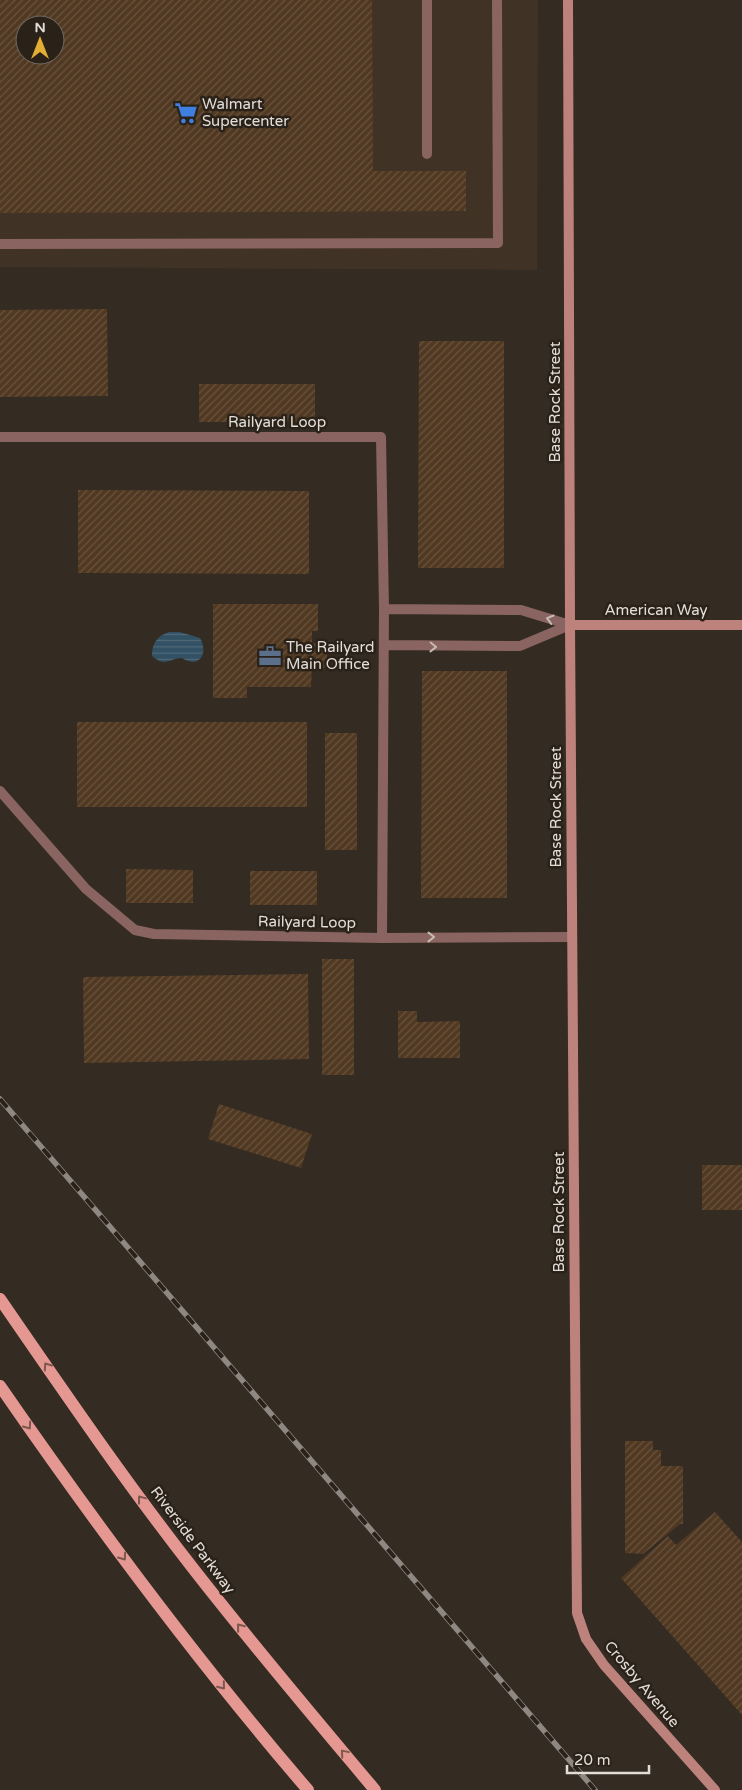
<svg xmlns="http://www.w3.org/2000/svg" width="742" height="1790" font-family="'Varela Round',sans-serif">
<defs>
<pattern id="water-rules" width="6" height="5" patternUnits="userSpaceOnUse" patternTransform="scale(1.25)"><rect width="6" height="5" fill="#325164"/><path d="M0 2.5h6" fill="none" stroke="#506a79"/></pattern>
<pattern id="building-hatch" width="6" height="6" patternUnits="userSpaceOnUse" patternTransform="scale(1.25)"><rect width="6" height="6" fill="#503821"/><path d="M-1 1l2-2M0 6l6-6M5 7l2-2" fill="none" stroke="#695440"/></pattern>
</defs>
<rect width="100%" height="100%" fill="#342b23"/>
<!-- built -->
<path fill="#403225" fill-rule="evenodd" d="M 0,0 L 538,0 L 537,270 L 0,267 ZM 25,25 L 55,25 L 55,55 L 25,55 Z"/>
<!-- water -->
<path fill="url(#water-rules)" d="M 169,632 L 180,632 L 200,638 C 209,654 199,669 182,658 C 169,658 166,668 152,656 C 152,643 157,636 169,632 Z"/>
<!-- building -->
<path fill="url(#building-hatch)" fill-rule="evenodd" d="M 0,0 L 372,0 L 373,171 L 466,171 L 466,211 L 0,213 ZM 25,25 L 55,25 L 55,55 L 25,55 Z
M 107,309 L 108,396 L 0,397 L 0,310 Z
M 419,341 L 504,341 L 504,568 L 418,568 Z
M 199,384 L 315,384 L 315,422 L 199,422 Z
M 78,490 L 309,491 L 309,574 L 78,573 Z
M 213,604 L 318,604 L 318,631 L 312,631 L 312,643 L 327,643 L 327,668 L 312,668 L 311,687 L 247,687 L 247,698 L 213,698 Z
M 422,671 L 507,671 L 507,898 L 421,898 Z
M 77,722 L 307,722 L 307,807 L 77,807 Z
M 325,733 L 357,733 L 357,850 L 325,850 Z
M 126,869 L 193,870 L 193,903 L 126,903 Z
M 250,871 L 317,871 L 317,905 L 250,905 Z
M 322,959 L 354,959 L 354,1075 L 322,1075 Z
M 308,974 L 309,1059 L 84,1063 L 83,977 Z
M 398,1011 L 417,1011 L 417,1022 L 460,1021 L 460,1058 L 398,1058 Z
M 219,1104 L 312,1134 L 301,1168 L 208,1139 Z
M 702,1165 L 742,1165 L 742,1210 L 702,1210 Z
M 625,1441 L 653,1441 L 653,1450 L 661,1450 L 661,1466 L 683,1466 L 683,1524 L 680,1524 L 643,1554 L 625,1553 Z
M 715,1512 L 742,1542 L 742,1715 L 621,1578 L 668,1536 L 676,1545 Z"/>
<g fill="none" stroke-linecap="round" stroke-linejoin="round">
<!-- lane -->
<path stroke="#896460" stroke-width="10" d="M 427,0 L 427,154
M 0,244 L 498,243 L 497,0"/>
<!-- street -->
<path stroke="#896460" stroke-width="10" d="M 0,437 L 381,437 L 384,609 L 382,938
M 384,609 L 521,610 L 570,625 L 520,646 L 384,645
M 0,791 L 86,889 L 135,930 L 154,934 L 382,938 L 572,937"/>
<!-- secondary -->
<path stroke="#bd827c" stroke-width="10" d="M 568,0 L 570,625 L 577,1613 L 586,1639 L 604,1665 L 715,1790
M 570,625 L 742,625"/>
<!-- primary -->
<path stroke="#e59891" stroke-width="12" d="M 0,1299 C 62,1389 124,1480 192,1567 C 251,1643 313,1716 375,1790
M 0,1386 C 96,1525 197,1661 308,1790"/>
<defs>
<path id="rail" d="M 0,1099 L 595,1790"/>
</defs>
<!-- rail casing -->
<use href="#rail" stroke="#8f8781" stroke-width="5.5"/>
<!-- rail -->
<use href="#rail" stroke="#2a2219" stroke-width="4" stroke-dasharray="11" stroke-linecap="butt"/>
</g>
<!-- one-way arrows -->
<defs><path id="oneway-chevron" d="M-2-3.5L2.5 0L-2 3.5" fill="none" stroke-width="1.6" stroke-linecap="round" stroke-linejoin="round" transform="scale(1.25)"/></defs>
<g stroke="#c8b9b4">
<use href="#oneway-chevron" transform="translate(550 619) rotate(-164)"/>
<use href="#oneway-chevron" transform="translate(433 647) rotate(1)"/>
<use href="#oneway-chevron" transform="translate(431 937)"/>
</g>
<g stroke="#7e574f">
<use href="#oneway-chevron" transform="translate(47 1366) rotate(-125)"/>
<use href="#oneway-chevron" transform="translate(28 1426) rotate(55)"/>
<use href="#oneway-chevron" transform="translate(141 1499) rotate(-127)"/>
<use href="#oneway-chevron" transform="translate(123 1557) rotate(54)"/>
<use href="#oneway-chevron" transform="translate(240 1627) rotate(-129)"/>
<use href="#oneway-chevron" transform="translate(222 1686) rotate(51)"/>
<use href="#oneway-chevron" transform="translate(344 1753) rotate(-130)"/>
</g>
<!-- icons -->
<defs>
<symbol id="supermarket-bare" viewBox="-9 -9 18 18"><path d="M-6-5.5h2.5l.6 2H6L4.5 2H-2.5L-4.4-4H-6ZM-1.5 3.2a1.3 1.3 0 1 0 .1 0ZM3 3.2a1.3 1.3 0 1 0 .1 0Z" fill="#3f7fe0" stroke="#2a2219" stroke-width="2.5" paint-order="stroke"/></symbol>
<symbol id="office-bare" viewBox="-9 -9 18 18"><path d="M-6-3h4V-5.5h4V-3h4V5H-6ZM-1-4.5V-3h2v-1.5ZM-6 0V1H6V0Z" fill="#5c6f8a" stroke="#2a2219" stroke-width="2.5" paint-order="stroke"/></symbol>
</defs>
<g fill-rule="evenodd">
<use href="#supermarket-bare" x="170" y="97" width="32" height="32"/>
<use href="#office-bare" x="254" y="640" width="32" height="32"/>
</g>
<g text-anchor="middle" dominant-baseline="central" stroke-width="5" stroke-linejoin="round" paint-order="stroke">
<!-- poi labels -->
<g font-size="15" fill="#e3ddd8" stroke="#2a2219" text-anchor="start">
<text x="202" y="104">Walmart<tspan x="202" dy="17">Supercenter</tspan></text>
<text x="286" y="647">The Railyard<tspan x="286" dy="17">Main Office</tspan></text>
</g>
<!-- street labels -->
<g font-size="15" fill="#e3ddd8" stroke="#2a2219">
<text transform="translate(555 402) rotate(-90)">Base Rock Street</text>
<text x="277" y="422">Railyard Loop</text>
<text x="656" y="610">American Way</text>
<text transform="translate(556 807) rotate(-90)">Base Rock Street</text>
<text transform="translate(307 922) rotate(1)">Railyard Loop</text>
<text transform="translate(559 1212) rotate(-90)">Base Rock Street</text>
<text transform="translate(193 1540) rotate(53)">Riverside Parkway</text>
<text transform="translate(642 1684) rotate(50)">Crosby Avenue</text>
</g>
</g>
<!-- north arrow -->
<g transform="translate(40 40)"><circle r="24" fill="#2a2219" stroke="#746d65"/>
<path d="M0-4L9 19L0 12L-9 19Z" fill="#e3ae34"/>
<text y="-8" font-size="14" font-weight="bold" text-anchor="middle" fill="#e3ddd8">N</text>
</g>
<!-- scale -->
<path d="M567 1765v8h82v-8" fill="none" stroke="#e3ddd8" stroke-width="2.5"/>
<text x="574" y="1765" font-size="15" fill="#e3ddd8" stroke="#2a2219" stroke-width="4" paint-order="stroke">20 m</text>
</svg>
